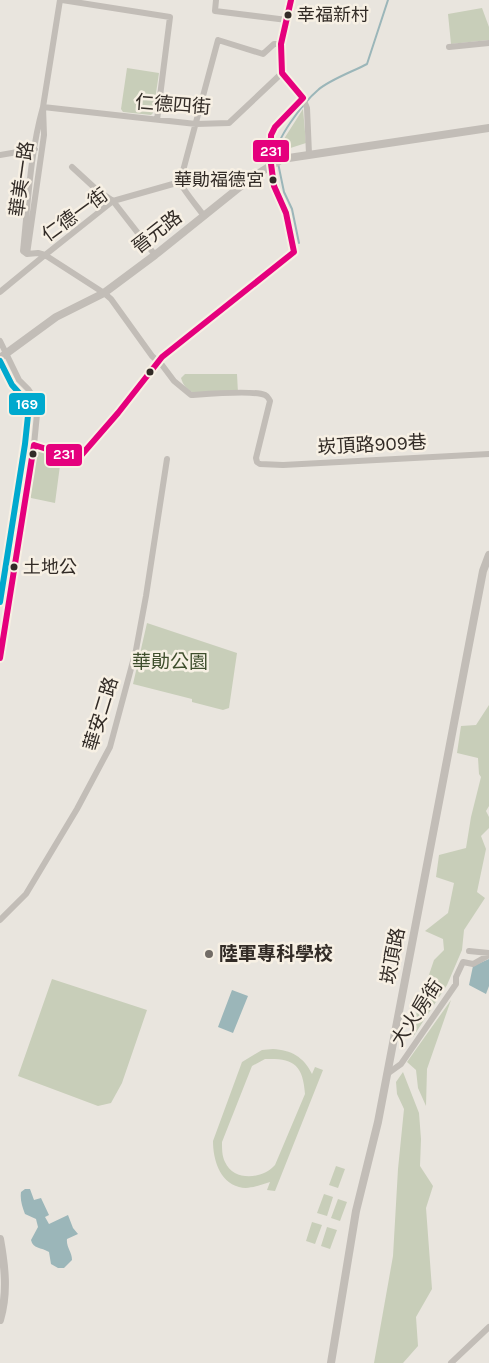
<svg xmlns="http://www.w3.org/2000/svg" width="489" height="1363" font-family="Karla,'Noto Sans TC',sans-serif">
<rect width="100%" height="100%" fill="#e9e5de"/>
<!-- green -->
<path fill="#c8ceb9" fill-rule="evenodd" d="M 482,8 L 489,27 L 489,40 L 451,44 L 448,14 Z
M 127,68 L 159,73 L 153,113 L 151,115 L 123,112 L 121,109 Z
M 303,109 L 306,143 L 278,152 L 282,142 Z
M 185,374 L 237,374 L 238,393 L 194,393 C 187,390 183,385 181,378 Z
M 39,451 L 61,458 L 55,503 L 31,498 L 29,495 L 36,453 Z
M 147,623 L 237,653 L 229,708 L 223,710 L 192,702 L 192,699 L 133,684 Z
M 489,705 L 489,806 L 486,811 L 489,817 L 489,828 L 481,836 L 486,849 L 477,892 L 485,898 L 464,930 L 462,950 L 447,985 L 413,1037 L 417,1010 L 434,960 L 444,950 L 443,939 L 425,931 L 448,913 L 454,883 L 436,877 L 439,855 L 466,848 L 471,817 L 481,777 L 479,774 L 478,758 L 457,753 L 461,726 L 476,725 Z
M 52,979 L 147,1010 L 122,1083 L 111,1103 L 98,1106 L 18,1076 Z
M 451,1000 L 427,1069 L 426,1106 L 418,1088 L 416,1070 L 407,1062 Z
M 273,1049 C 291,1050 304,1057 312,1074 L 315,1067 L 323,1070 L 275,1191 L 267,1190 L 270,1182 C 260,1185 249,1190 239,1187 C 219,1182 213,1158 213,1141 L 242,1062 L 262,1050 ZM 265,1059 C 293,1058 303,1064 305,1094 L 275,1165 C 263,1179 234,1182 225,1162 C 222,1156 222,1149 222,1142 L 252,1066 Z
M 403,1072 L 419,1113 L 421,1139 L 420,1166 L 433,1186 L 426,1208 L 432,1289 L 416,1317 L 418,1346 L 403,1363 L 374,1363 L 393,1256 L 398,1169 L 404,1109 L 397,1094 L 396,1082 Z
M 336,1166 L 345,1169 L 338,1188 L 329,1185 Z
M 324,1194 L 333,1197 L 327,1216 L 317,1213 Z
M 338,1199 L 347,1202 L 340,1221 L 331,1218 Z
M 312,1222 L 322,1225 L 315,1244 L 306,1241 Z
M 327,1227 L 337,1230 L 330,1249 L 321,1246 Z"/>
<!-- water -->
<path fill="#9bb6b9" d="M 489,959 L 489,986 L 486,994 L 469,985 L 473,966 Z
M 232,990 L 248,996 L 233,1033 L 218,1027 Z
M 25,1189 L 30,1189 L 34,1200 L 41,1198 L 49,1215 L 45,1217 L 49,1224 L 68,1215 L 73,1228 L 78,1234 L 67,1239 C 66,1247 72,1252 72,1260 L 64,1268 L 58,1268 L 51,1264 L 49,1252 C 41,1247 33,1249 31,1240 L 38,1227 L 36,1219 L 25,1214 C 22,1206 20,1200 21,1192 Z"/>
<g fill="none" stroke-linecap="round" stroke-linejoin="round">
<!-- stream -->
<path stroke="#9bb6b9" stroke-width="2" d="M 276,159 C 272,142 305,101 318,90 C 329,80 354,71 367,64 L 388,0
M 278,163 L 284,192 L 292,209 L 299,243"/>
<!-- minor -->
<path stroke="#c2bdb7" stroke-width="6" d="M 60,0 L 43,107 L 196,124 L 229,123 L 282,73
M 62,0 L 170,17 L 157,120
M 216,0 L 215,11 L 287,20
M 291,0 L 281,44 L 282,73 L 303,98 L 307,108 L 309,154
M 449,47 L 489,43
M 43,107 L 44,135 L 27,254 L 23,251 C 28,204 30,153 43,107 Z
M 0,155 L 35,149
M 72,167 L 97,190 L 113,201 L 155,255
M 204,216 C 199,209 181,187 180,182 L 218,40 L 263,54 L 274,44 L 281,44
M 27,254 L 38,253 L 45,255 L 113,201 L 180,182
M 0,292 L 45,255 L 104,293 L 111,299 L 152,356 L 162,365 L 174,381 L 191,395 C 206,394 254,390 265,395 C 269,397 268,398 270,401 L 256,458 L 257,462 L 260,464 L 283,465 L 489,454
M 0,341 L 19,380 L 28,389 L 38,404 L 34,445 L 0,658
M 34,445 L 78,459 L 118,413 L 162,357 L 294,252 L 286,213 L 274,186 L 271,164 L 271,135 L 275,127 L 303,98
M 0,920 L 26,894 L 77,809 L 110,747 L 136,650 L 146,596 L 167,459
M 469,951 L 489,953
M 387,1074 L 401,1064 L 456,984 L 456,977 L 463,962 L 473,964 L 489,955
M 451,1363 L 489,1327"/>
<!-- tertiary -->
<path stroke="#c2bdb7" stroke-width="8" d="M 0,358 L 56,317 L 104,293 L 155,255 L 251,178 L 282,159 L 489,128
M 0,1239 C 5,1267 8,1293 0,1320
M 331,1363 L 356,1211 L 378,1122 L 483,571 L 489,555"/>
<defs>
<path id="bus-1" d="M 0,658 L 34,445 L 78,459 L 118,413 L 162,357 L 294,252 L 286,213 L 274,186 L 271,164 L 271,135 L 275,127 L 303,98 L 282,73 L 281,44 L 291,0"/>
<path id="bus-2" d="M 0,361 L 12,385 L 21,395 L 29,406 L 25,444 L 0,602"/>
</defs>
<!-- bus-1 casing -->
<use href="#bus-1" stroke="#f7f0e4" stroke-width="10"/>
<!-- bus-2 casing -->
<use href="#bus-2" stroke="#f7f0e4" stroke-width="10"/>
<!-- bus-1 -->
<use href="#bus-1" stroke="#e5007d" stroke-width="6"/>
<!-- bus-2 -->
<use href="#bus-2" stroke="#00a9ce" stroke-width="6"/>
</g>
<!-- markers -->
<g fill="#322b26" stroke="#f7f0e4" stroke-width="2">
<circle cx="288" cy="15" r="4.5"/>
<circle cx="273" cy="180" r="4.5"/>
<circle cx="150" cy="372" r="4.5"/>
<circle cx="33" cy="454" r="4.5"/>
<circle cx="14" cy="567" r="4.5"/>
</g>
<circle fill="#726c66" stroke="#f7f0e4" stroke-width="2" cx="209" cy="954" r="5"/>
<g text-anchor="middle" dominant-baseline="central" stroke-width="5" stroke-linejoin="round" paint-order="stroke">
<!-- bus labels -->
<g font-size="18" fill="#322b26" stroke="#f7f0e4" text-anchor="start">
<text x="297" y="15">幸福新村</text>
<text x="264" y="180" text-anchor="end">華勛福德宮</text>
<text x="23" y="567">土地公</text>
</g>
<!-- street labels -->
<g font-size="19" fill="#322b26" stroke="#f7f0e4">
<text transform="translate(173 105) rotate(4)">仁德四街</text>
<text transform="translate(22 179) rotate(-82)">華美一路</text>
<text transform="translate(75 215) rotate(-36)">仁德一街</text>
<text transform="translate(157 232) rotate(-38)">晉元路</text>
<text transform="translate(372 445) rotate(-3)">崁頂路909巷</text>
<text transform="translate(101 714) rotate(-73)">華安二路</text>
<text transform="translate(393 956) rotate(-79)">崁頂路</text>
<text transform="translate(417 1013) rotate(-56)">大火房街</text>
</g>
<!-- park labels -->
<g font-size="19" fill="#3e4e2c" stroke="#f7f0e4">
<text x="170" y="662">華勛公園</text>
</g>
<!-- poi labels -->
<g font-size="19" font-weight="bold" fill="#322b26" stroke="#f7f0e4" text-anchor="start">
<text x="219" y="954">陸軍專科學校</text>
</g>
</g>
<g stroke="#f7f0e4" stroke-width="2">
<rect x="252" y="139" width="38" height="24" rx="5" fill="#e5007d"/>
<rect x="8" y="392" width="38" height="24" rx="5" fill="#00a9ce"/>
<rect x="45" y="443" width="38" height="24" rx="5" fill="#e5007d"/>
</g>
<g font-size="14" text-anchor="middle" font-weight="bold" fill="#fff">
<text x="271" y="156">231</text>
<text x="27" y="409">169</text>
<text x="64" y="459">231</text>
</g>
</svg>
